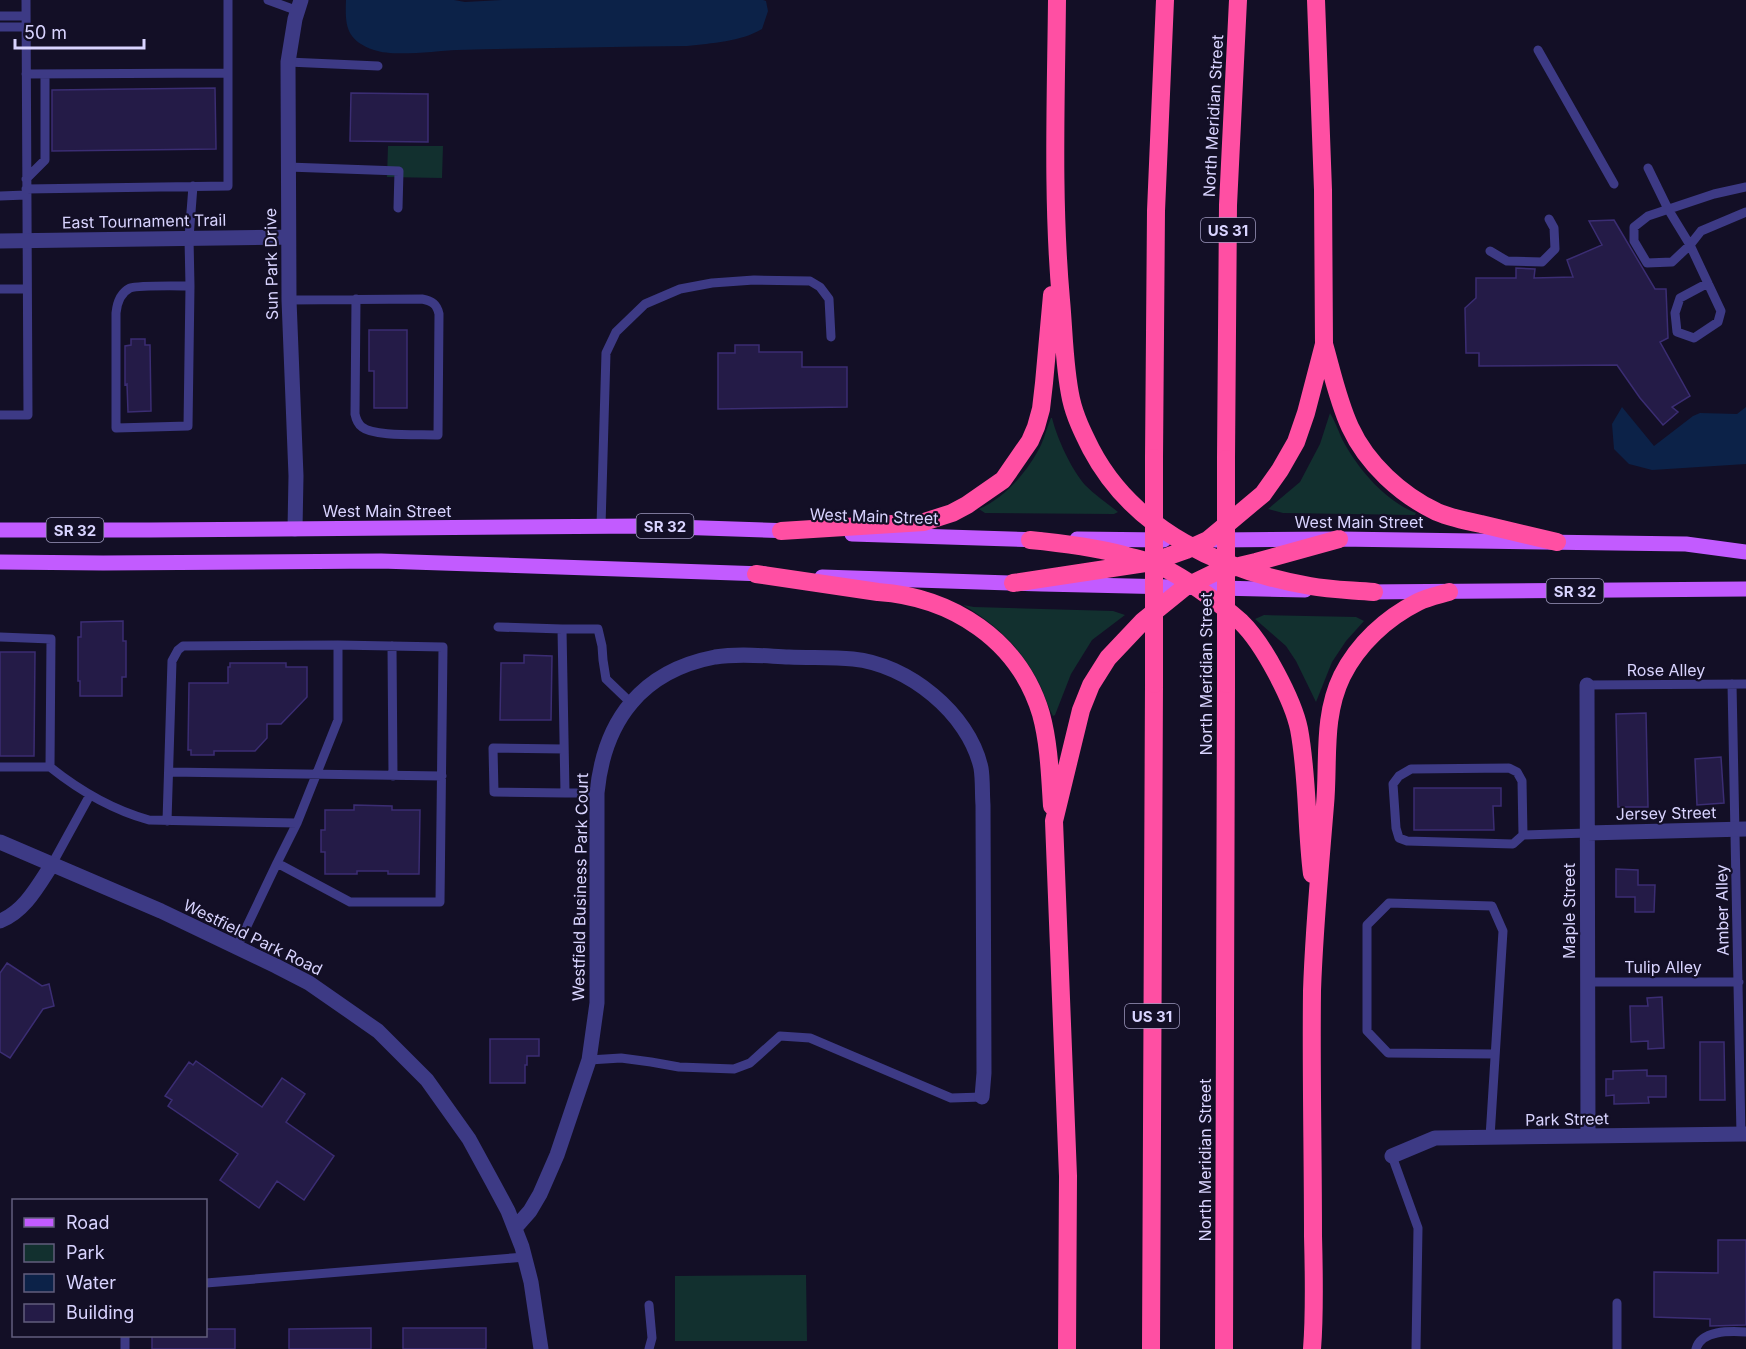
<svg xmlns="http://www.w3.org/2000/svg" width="1746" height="1349" font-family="Inter,sans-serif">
<rect width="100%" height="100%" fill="#130f26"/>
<!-- green -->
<path fill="#12302f" d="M 388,146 L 443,146 L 442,178 L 387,177 Z
M 1330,413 C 1335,421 1338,430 1342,439 C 1358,469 1384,500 1416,513 L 1415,515 L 1283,513 L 1268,509 L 1300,482 L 1320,444 Z
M 1051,418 L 1052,418 C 1057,438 1071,469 1085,485 C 1095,495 1107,503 1118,512 L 1114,514 L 985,513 L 979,509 C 1006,497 1028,471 1041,445 C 1045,436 1047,427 1051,418 Z
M 963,605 L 974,607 L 1113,611 L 1125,615 L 1092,640 L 1071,674 L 1055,715 L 1053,716 C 1047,705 1044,692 1038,681 C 1020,647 996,624 963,605 Z
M 1264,615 L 1356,617 L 1364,621 L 1346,641 L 1332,662 L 1316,702 L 1296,661 L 1286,646 L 1255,619 Z
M 806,1275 L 807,1341 L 675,1341 L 675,1276 Z"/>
<!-- water -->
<path fill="#0c2248" d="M 346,0 L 454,0 L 465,2 L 502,0 L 763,0 L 766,1 L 768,11 L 762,29 C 740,42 712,43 687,46 C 610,47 534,48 457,50 C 436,51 393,57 374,50 C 346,40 345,26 346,0 Z
M 1622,407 L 1654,446 L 1693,416 L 1700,413 L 1737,414 L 1746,407 L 1746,464 L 1652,470 L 1629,464 L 1614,449 L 1612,424 Z"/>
<!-- building -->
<path fill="#241b47" stroke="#3b2d73" stroke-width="1.5" d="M 215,88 L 216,149 L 52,151 L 52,90 Z
M 351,93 L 428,94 L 428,142 L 350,141 Z
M 1614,220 L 1655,289 L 1666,289 L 1668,338 L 1660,342 L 1690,396 L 1672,407 L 1678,412 L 1663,425 L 1640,398 L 1617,365 L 1479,366 L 1479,353 L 1466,353 L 1465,308 L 1476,298 L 1476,278 L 1516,278 L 1516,268 L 1535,269 L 1534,278 L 1573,277 L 1567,260 L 1602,245 L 1589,221 Z
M 369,330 L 407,330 L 407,408 L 374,408 L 374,371 L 369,371 Z
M 131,339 L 145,339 L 145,345 L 150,345 L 151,411 L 128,412 L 127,384 L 125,385 L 125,346 L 131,345 Z
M 735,345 L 759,345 L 759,352 L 802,352 L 802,367 L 847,367 L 847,407 L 718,409 L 718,353 L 735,353 Z
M 123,621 L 123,641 L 126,641 L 126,677 L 122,677 L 122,696 L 80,696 L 80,681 L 78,681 L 78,637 L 81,637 L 81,622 Z
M 0,652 L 35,652 L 34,756 L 0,756 Z
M 524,655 L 552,656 L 551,720 L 500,720 L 501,663 L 524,663 Z
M 230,663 L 286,663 L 286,667 L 307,667 L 307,697 L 281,724 L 267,724 L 267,738 L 255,751 L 214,751 L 214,755 L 191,755 L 191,750 L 188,750 L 189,683 L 228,683 L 228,667 L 230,667 Z
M 1646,713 L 1648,807 L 1618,807 L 1616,714 Z
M 1721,757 L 1724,803 L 1697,805 L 1695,759 Z
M 1414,788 L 1501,788 L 1501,806 L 1493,806 L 1494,830 L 1414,830 Z
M 354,805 L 392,806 L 392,810 L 420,810 L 419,874 L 388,874 L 388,871 L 357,871 L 357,874 L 325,874 L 325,852 L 321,852 L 321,830 L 325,830 L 325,810 L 354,810 Z
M 1616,869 L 1638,870 L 1638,885 L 1655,885 L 1654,912 L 1635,912 L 1635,897 L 1616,897 Z
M 7,963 L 42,986 L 49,984 L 54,1006 L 43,1009 L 10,1058 L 0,1052 L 0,973 Z
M 1662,997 L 1664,1048 L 1648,1049 L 1648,1041 L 1631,1042 L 1630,1006 L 1648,1006 L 1647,998 Z
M 490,1039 L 539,1039 L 539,1056 L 527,1056 L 527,1065 L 525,1065 L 525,1083 L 490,1083 Z
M 1700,1042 L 1724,1042 L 1725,1100 L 1700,1100 Z
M 196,1061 L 262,1107 L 282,1078 L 305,1094 L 286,1122 L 334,1156 L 304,1200 L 277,1181 L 259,1208 L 220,1180 L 238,1154 L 168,1106 L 172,1100 L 165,1096 L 189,1062 L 193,1065 Z
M 1647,1070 L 1647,1076 L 1666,1076 L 1666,1097 L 1648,1097 L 1649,1103 L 1614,1104 L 1614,1095 L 1606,1096 L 1606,1079 L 1613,1079 L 1613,1071 Z
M 1718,1240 L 1746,1240 L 1746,1325 L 1710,1326 L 1710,1319 L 1654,1317 L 1654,1272 L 1718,1273 Z
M 371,1328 L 371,1349 L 289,1349 L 289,1329 Z
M 403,1328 L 486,1328 L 486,1349 L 403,1349 Z
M 206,1329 L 235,1329 L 235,1349 L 152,1349 L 152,1335 L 206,1335 Z"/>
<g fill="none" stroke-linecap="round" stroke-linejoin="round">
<!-- lane -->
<path stroke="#3d3a85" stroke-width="9" d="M 268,0 L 298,11
M 0,16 L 26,16
M 0,27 L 26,27
M 1538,50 L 1614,184
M 288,62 L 378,66
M 26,74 L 227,73
M 288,167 L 399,171 L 398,208
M 1648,168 L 1668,209 L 1690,245 L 1721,311 L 1718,322 L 1694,338 L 1677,332 L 1675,313 L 1680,298 L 1708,283
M 26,179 L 45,160 L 45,74
M 1746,187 L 1714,194 L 1648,216 L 1634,227 L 1634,241 L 1647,263 L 1672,262 L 1690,245 L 1701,231 L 1746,212
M 26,189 L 228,186 L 228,0
M 0,196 L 26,195
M 1490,251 L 1507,261 L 1542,262 L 1555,249 L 1554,228 L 1549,219
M 190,286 C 178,286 140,285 130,288 C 120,293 117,303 116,313 L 116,428 L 188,426 L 190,286 L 189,238 L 193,186
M 0,289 L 27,289
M 289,300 L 422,299 C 432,301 437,304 439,314 L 438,435 C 421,434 374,437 362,427 C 358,424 356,419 355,414 L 356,299
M 0,415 L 28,415 L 26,0
M 601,526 L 606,353 L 616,332 L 645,304 L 680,289 L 712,283 L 754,280 L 810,281 L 820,287 L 829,299 L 831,337
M 498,627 L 562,629
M 0,637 L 51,639 L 50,767 C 80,791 113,810 149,820 L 297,823
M 338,645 L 443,647 L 440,902 L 350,902 L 277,863 L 297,823 L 338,720 Z
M 392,646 L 393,776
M 1732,684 L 1741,1135
M 1587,685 L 1746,684
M 564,749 L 493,748 L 494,792 L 565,793
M 0,767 L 50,767
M 169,772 L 442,776
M 597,793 L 565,793 L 562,629 L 598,629 L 602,646 L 603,660 L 606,679 L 630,702
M 167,821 L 172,661 L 178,650 L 183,646 L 338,645
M 1523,835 L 1522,781 L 1517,772 L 1509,768 L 1411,769 L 1399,776 L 1393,784 L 1396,828 L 1399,838 L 1407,841 L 1513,844 L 1523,835 L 1587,833
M 51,866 L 90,795
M 237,947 L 277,863
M 1588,982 L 1739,982
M 589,1060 L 621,1058 L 651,1062 L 679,1067 L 734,1069 L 750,1063 L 780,1036 L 810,1038 L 951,1098 L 982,1097
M 1490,1137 L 1503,931 L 1492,906 L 1389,903 L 1367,925 L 1367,1031 L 1388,1053 L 1495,1054
M 1392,1156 L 1418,1228 L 1416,1349
M 206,1283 L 525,1257
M 1617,1303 L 1617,1349
M 125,1336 L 125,1349
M 649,1349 L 652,1338 L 649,1305
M 1696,1349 C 1701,1330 1730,1331 1746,1332"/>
<!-- street -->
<path stroke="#3d3a85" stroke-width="15" d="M 0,241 L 288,237
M 295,529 L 296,476 L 289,300 L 288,62 L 295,19 L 301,0
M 1587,685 L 1588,1136
M 1587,833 L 1746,829
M 0,842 L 161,911 L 276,966 L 309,983 L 378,1031 L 427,1080 L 469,1139 L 493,1183 L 508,1211 L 522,1247 L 531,1282 L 541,1349
M 0,921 C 24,912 38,886 51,866
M 1392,1156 L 1435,1138 L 1746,1134
M 515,1228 L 530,1211 L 540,1194 L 557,1155 L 589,1060 L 597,1003 L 597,793 C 604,720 642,671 715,657 C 739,653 765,656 789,657 C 810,658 832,657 853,659 C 907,664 969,713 981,768 C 983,780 982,793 983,805 L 984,1073 L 982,1097"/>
<!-- primary -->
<path stroke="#c25bff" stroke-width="15" d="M 0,530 L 150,530 L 644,526 L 792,531
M 852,534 L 1041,540
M 1077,539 L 1164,540
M 1215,540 L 1339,539 L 1686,544 L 1746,552
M 0,562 L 103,563 L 381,561 L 765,574
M 822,577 L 1042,584 L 1305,590
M 1362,592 L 1746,589"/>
<!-- highway -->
<path stroke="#ff4fa3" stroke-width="18" d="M 1057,0 C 1056,100 1052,200 1061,300 C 1064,332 1064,367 1071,399 C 1075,417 1083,433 1091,449 C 1134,531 1223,571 1310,586 C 1331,590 1353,590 1374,592
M 1324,344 C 1332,372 1338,401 1350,427 C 1367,464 1401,495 1437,512 C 1451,518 1466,521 1481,524 C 1506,530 1531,536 1557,542
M 1154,458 L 1156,211 L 1165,0
M 1226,459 L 1228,205 L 1238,0
M 781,531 L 924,522 L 952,513 L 967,505 L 1003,480 L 1030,441 L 1036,427 L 1041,409 L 1044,383 L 1052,295
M 1030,540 C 1062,543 1093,547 1124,555 C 1134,558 1145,560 1155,564 C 1180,574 1220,603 1241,622 C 1263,643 1293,700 1299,729 C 1308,777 1306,826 1312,874
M 756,574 L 878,592 C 952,597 1019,640 1041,714 C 1049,743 1050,775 1052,806
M 1013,583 L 1152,562 L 1186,550 L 1208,540 L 1263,494 L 1280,470 L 1296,442 L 1306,413 L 1324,344 L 1323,190 L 1316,0
M 1067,1349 L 1068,1176 L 1054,821 L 1081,710 L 1091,685 L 1108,658 L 1143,621 L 1185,587 L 1218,571 L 1256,562 L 1339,539
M 1151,1349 L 1154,684
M 1224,1349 L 1226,684
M 1312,1349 C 1315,1312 1314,1273 1313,1236 C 1313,1154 1311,1072 1312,991 C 1314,929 1320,867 1325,805 C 1329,762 1322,717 1342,676 C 1358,644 1386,618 1418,602 C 1428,597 1439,595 1449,592"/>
<!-- highway-bridge -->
<path stroke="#ff4fa3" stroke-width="18" d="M 1154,458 L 1154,684
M 1226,459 L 1226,684"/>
</g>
<g text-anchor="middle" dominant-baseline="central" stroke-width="4.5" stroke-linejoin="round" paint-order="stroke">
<!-- shield labels -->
<g fill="#130f26" stroke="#9e99be" stroke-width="1.5">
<rect x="1201" y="218" width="54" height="24" rx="4.5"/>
<rect x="636.5" y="514" width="57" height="24" rx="4.5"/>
<rect x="46.5" y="518" width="57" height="24" rx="4.5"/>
<rect x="1546.5" y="579" width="57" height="24" rx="4.5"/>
<rect x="1125" y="1004" width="54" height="24" rx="4.5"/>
</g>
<g font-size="15" font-weight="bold" fill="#d9d4ff">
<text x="1228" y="230">US 31</text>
<text x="665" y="526">SR 32</text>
<text x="75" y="530">SR 32</text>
<text x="1575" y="591">SR 32</text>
<text x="1152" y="1016">US 31</text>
</g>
<!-- street labels -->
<g font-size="16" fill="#d9d4ff" stroke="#130f26">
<text transform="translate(1213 116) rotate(-87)">North Meridian Street</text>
<text transform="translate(144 221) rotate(-1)">East Tournament Trail</text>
<text transform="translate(271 264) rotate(-91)">Sun Park Drive</text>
<text x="387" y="511">West Main Street</text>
<text transform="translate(874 516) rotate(2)">West Main Street</text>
<text x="1359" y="522">West Main Street</text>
<text x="1666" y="670">Rose Alley</text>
<text transform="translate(1206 674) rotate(-90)">North Meridian Street</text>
<text transform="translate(1666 813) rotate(-1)">Jersey Street</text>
<text transform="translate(580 887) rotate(-89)">Westfield Business Park Court</text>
<text transform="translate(1722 910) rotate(-91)">Amber Alley</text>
<text transform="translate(1569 911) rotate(-90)">Maple Street</text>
<text transform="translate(253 937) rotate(26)">Westfield Park Road</text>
<text x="1663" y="967">Tulip Alley</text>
<text transform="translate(1567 1119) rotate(-1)">Park Street</text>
<text transform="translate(1205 1160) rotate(-90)">North Meridian Street</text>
</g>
</g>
<!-- legend -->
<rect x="12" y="1199" width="195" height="138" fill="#130f26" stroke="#625e7d" stroke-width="1.5"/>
<rect x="24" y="1218" width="30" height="9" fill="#c25bff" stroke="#625e7d" stroke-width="1.5"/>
<text x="66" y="1229" font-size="18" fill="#d9d4ff">Road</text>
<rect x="24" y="1244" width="30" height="18" fill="#12302f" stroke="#625e7d" stroke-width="1.5"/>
<text x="66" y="1259" font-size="18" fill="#d9d4ff">Park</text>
<rect x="24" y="1274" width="30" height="18" fill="#0c2248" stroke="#625e7d" stroke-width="1.5"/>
<text x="66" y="1289" font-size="18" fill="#d9d4ff">Water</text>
<rect x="24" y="1304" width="30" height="18" fill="#241b47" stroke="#625e7d" stroke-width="1.5"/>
<text x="66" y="1319" font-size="18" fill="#d9d4ff">Building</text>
<!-- scale -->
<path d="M15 39v9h129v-9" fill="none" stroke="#d9d4ff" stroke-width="3"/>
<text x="24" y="39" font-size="18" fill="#d9d4ff" stroke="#130f26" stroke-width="4.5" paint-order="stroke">50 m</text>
</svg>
